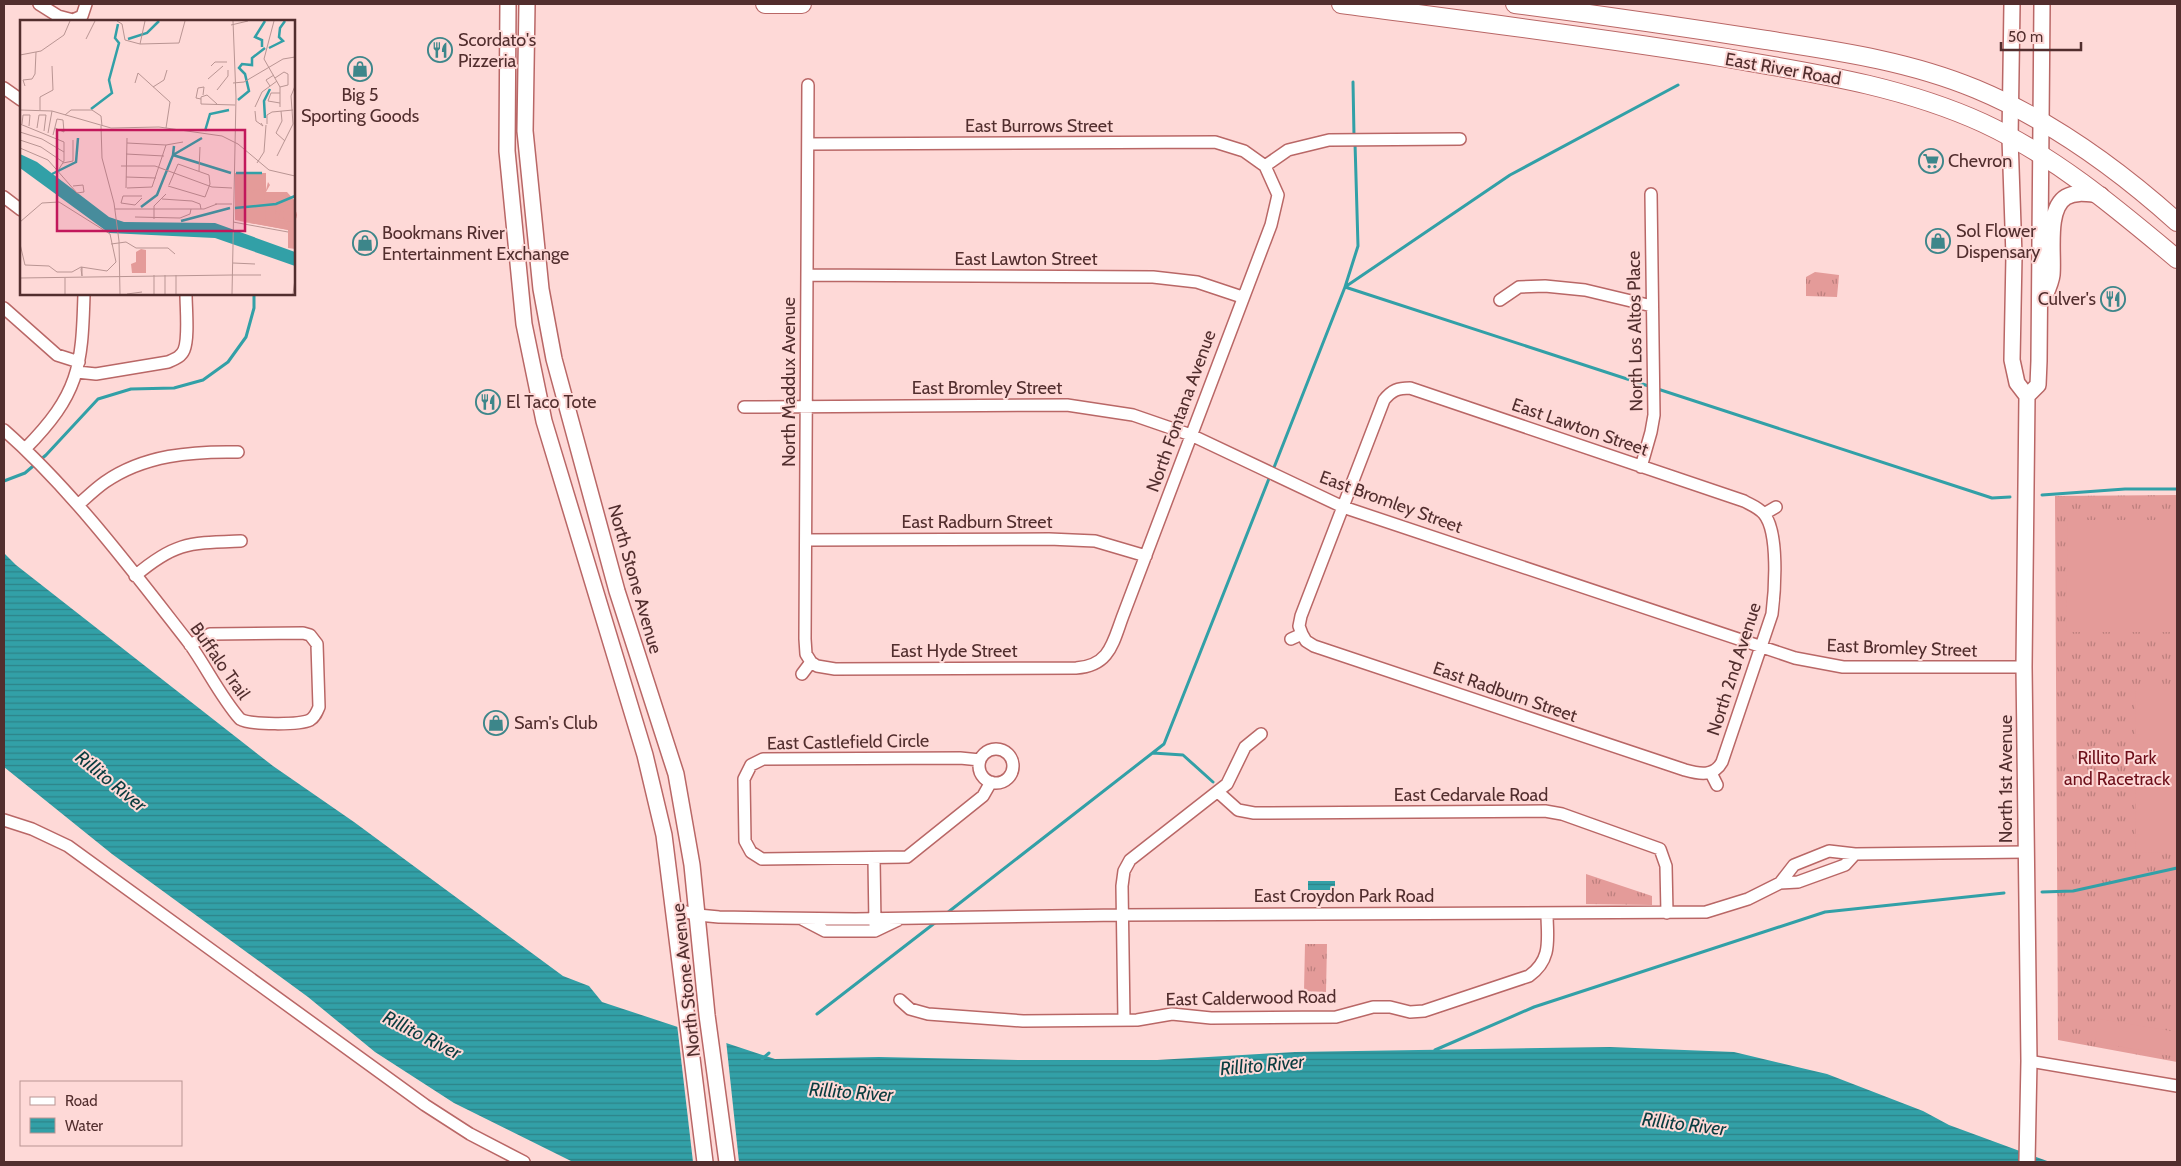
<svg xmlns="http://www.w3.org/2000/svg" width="2181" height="1166" font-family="Cabin,sans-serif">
<defs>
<pattern id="grass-tufts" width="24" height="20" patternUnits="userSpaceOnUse" patternTransform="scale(1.25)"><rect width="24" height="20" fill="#e49b99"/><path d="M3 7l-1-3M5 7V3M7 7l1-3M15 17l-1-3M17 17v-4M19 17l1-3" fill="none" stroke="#bb7f7d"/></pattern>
<pattern id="water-rules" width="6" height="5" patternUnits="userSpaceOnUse" patternTransform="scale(1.25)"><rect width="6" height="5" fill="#32a0a7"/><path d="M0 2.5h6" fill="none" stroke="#2d8388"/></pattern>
</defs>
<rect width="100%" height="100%" fill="#fed9d7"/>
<!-- grass -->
<path fill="url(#grass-tufts)" d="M 1815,272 L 1839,275 L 1837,297 L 1806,296 L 1806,277 Z
M 2177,495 L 2177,1062 L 2058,1040 L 2055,496 Z
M 1586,874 L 1652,896 L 1652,905 L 1586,904 Z
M 1305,944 L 1327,944 L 1326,992 L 1304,991 Z"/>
<!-- pitch -->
<path fill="#e49b99" d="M 2068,520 L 2177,520 L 2177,632 L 2066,632 Z
M 2135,685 L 2177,685 L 2177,852 L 2136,853 Z
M 2099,1019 L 2177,1032 L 2177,1057 L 2095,1042 Z"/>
<!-- water -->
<path fill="url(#water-rules)" d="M 4,553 L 16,565 L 273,766 L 354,822 L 563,976 L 589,986 L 602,1002 L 775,1059 L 879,1057 L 1021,1060 L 1157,1060 L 1295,1052 L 1610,1047 L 1734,1052 L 1827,1074 L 1923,1111 L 1949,1125 L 2050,1162 L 573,1162 L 454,1103 L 375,1052 L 308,997 L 112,854 L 4,767 Z
M 1308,881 L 1335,881 L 1335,890 L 1308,890 Z"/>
<!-- pier -->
<path fill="#fed9d7" d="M 677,1024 L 726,1040 L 739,1162 L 693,1162 Z"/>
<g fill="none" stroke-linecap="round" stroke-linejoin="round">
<!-- stream -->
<path stroke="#32a0a7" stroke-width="3" d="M 1353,82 L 1354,136
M 1355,143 L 1358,246 L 1345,287 L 1992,498 L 2010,497
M 1273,470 L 1345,287 L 1510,175 L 1678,85
M 4,481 L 25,473 L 46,455 L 98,399 L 131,389 L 174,388 L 203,380 L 228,362 L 246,337 L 254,308 L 254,294
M 2042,495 L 2125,489 L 2177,489
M 1153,753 L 1183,755 L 1213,782
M 2042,892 L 2073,891 L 2177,868
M 947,913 L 1164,744 L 1270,476
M 817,1014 L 936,922
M 1435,1050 L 1534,1007 L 1825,912 L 2004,893
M 762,1059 L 769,1053"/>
<defs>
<path id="street" d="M 39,4 L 58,16 L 73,20 L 82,16 L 86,4
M 4,88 L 21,100
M 808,144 L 1215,142 L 1244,151 L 1265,166
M 1265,166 L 1288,150 L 1329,140 L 1460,139
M 4,197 L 21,210
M 807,275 L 1153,277 L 1197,282 L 1242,297
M 1500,300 L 1519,287 L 1545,286 L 1585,290 L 1652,306
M 4,308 L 57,355 L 79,362
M 77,372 L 96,374 L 168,362 C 175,359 181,357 184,350 C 189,338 186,308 186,294
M 744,407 L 1067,405 L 1133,415 L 1191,435 L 1343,507 L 1795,658 L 1843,667 L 2024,667
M 4,430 C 73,491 132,570 189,643 C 207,668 220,696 240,719 C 250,725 300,725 310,720 C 315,717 317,712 319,707 L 317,644 L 310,635 L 303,633 L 210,634 L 190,645
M 25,449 C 79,394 82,368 84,294
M 1641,467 L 1651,432 L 1654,415 L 1651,194
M 78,505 C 87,497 95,489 105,482 C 144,455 192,451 238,452
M 1764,514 L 1776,507
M 806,540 L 1049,539 L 1095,541 L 1146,556
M 135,576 C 175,542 189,543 241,541
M 1291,639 L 1302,634 L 1306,641 L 1314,646 L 1685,770 C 1699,774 1714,777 1722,762 L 1772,614 C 1775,590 1779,532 1764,514 C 1758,507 1751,505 1744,501 L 1410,388 C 1398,388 1392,390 1384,400 L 1301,616 L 1299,626 L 1302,634
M 811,662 L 817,666 L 835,669 L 1076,668 C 1111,666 1113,641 1124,613 L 1271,225 L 1278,195 L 1265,166
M 802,674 L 811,662 L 806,654 L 805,639 L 808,85
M979 766a17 17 0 1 1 34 0a17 17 0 1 1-34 0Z
M 980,760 L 960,758 L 763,759 L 751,765 L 744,779 L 745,841 L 751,852 L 762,859 L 907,857 L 983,796 L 991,782
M 1711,773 L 1717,785
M 1218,792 L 1238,810 L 1254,813 L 1545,811 L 1562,814 L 1660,849 L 1666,866 L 1667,913
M 4,820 L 32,829 L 68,846 L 425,1105 L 470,1134 L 524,1162
M 874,859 L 875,925
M 1780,883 L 1794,865 L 1829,851 L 1855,854 L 2026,852
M 675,909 L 698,915 L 719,917 L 855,919 L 1121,915 L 1706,912 L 1748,899 L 1780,883 L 1798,882 L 1845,865 L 1855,854
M 802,919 L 825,931 L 875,931 L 898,920
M 900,1000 L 910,1009 L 928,1014 L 1023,1021 L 1137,1020 L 1172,1014 L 1211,1018 L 1336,1017 L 1373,1007 L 1390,1007 L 1410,1012 L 1424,1011 L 1529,976 C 1553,959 1547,938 1547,913
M 1124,1020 L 1122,886 L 1124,871 L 1130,860 L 1227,784 L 1245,747 L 1261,734
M 2029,1061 L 2177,1086"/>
<path id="secondary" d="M 508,4 L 507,151 L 524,324 L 544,421 L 645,755 L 664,835 L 705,1162
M 527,4 L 525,131 L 541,289 L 554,359 L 617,591 L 676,774 L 692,865 L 707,1015 L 727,1162
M 2012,4 L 2010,138 L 2014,256 L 2012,360 L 2017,383 L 2027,396
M 2044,298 C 2047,291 2051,283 2052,275 C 2054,255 2046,209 2066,197 C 2076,191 2089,194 2101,195
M 2027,1162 L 2029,1061 L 2024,667 L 2027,396 L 2038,385 L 2039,361 L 2042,4"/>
<path id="primary" d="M 765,4 L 802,4
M 1341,4 C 1470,21 1599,37 1727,58 C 1814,73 1902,86 1983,123 C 2056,157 2116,208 2177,259
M 1515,4 C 1599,15 1683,27 1766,40 C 1837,51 1909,61 1976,89 C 2048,119 2119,170 2177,222"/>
</defs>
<!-- street casing -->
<use href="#street" stroke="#b96766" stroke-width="14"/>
<!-- secondary casing -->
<use href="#secondary" stroke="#b96766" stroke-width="18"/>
<!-- primary casing -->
<use href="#primary" stroke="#b96766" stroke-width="20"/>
<!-- street -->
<use href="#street" stroke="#fff" stroke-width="11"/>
<!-- secondary -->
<use href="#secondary" stroke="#fff" stroke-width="15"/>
<!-- primary -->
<use href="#primary" stroke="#fff" stroke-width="18"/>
</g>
<!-- icons -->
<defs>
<symbol id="restaurant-ring" viewBox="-11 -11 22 22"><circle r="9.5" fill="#fed9d7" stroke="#3d868a" stroke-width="1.5"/><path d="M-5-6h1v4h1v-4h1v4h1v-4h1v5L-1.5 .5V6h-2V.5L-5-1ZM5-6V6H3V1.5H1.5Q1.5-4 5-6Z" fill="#3d868a"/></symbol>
<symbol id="shop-ring" viewBox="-11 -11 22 22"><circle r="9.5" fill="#fed9d7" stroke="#3d868a" stroke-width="1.5"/><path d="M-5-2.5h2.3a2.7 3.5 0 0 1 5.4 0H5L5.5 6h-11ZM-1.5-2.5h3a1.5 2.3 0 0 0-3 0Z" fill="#3d868a"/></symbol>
<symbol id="supermarket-ring" viewBox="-11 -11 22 22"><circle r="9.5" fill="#fed9d7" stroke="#3d868a" stroke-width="1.5"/><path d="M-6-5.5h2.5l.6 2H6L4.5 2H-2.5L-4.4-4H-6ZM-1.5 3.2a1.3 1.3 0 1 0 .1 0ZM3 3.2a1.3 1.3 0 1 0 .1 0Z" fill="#3d868a"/></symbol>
</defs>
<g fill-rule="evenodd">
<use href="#restaurant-ring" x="426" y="36" width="28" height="28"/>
<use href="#shop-ring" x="346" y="55" width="28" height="28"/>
<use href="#supermarket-ring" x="1917" y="147" width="28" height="28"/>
<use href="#shop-ring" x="1924" y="227" width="28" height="28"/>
<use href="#shop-ring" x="351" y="229" width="28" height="28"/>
<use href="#restaurant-ring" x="2099" y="285" width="28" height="28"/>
<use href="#restaurant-ring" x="474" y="388" width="28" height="28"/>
<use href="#shop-ring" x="482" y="709" width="28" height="28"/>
</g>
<g text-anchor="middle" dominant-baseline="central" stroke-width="4" stroke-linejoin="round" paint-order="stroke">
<!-- poi labels -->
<g font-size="18" fill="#522e2e" stroke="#fed9d7" text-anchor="start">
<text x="458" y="40">Scordato's<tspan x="458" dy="21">Pizzeria</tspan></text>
<text x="360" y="95" text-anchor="middle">Big 5<tspan x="360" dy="21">Sporting Goods</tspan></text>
<text x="1948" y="161">Chevron</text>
<text x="1956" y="231">Sol Flower<tspan x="1956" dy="21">Dispensary</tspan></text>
<text x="382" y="233">Bookmans River<tspan x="382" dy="21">Entertainment Exchange</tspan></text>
<text x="2096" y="299" text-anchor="end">Culver's</text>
<text x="506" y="402">El Taco Tote</text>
<text x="514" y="723">Sam's Club</text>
</g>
<!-- street labels -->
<g font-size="18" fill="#522e2e" stroke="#fed9d7">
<text transform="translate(1783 69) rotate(10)">East River Road</text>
<text x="1039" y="126">East Burrows Street</text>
<text x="1026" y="259">East Lawton Street</text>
<text transform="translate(1635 331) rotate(-91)">North Los Altos Place</text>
<text transform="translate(789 382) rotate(-90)">North Maddux Avenue</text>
<text x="987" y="388">East Bromley Street</text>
<text transform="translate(1181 411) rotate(-70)">North Fontana Avenue</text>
<text transform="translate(1580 427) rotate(19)">East Lawton Street</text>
<text transform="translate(1391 502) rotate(20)">East Bromley Street</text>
<text x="977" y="522">East Radburn Street</text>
<text transform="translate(635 579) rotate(74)">North Stone Avenue</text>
<text transform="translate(1902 648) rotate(2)">East Bromley Street</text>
<text x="954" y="651">East Hyde Street</text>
<text transform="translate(220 661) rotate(55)">Buffalo Trail</text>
<text transform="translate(1734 669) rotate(-72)">North 2nd Avenue</text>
<text transform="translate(1505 692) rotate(19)">East Radburn Street</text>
<text transform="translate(848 742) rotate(-1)">East Castlefield Circle</text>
<text transform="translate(2006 779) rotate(-90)">North 1st Avenue</text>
<text x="1471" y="795">East Cedarvale Road</text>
<text x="1344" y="896">East Croydon Park Road</text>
<text transform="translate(686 980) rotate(-96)">North Stone Avenue</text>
<text transform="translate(1251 998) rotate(-1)">East Calderwood Road</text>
</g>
<!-- park labels -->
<g font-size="18" fill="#6d0f1a" stroke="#fed9d7">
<text x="2117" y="758">Rillito Park<tspan x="2117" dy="21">and Racetrack</tspan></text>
</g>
<!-- water labels -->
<g font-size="19" font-style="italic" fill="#093c3f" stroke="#fed9d7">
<text transform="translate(111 781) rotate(39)">Rillito River</text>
<text transform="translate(422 1035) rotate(27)">Rillito River</text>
<text transform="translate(1262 1065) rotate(-5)">Rillito River</text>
<text transform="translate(851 1092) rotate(4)">Rillito River</text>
<text transform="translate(1684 1124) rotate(7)">Rillito River</text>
</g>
</g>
<!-- overview -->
<g transform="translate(20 20)">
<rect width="275" height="275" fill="#fed9d7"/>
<path d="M 215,153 L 246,153 L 246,170 L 248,162 L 250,165 L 246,172 L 267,172 L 275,181 L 275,229 L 268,228 L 268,210 L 215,200 ZM 121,229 L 126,230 L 126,253 L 112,253 L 111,244 L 116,242 L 116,232 Z" fill="#e49b99"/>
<path d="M 216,155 L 245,155 L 244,165 L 215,165 ZM231 176a7 7 0 1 1 14 0a7 7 0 1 1-14 0ZM220 177a7 7 0 1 1 14 0a7 7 0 1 1-14 0ZM 268,181 L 275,184 L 262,186 L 258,199 L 275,211 L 218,201 L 260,206 L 256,196 L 255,201 L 245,201 L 246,188 L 255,188 L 256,194 L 260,185 ZM263 195a7 7 0 1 1 14 0a7 7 0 1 1-14 0Z" fill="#e49b99"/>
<path d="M 0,134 L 17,142 L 89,197 L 104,202 L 195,203 L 275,232 L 275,246 L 195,218 L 89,213 L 0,148 Z" fill="#32a0a7"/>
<path fill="none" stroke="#32a0a7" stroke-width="2.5" d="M 108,19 L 127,13 L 139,1M 242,27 L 242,20 L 235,17 L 245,1M 249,28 L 263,21 L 259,17 L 260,8 L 265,1M 218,80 L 229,71 L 225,54 L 219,48 L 222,44 L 232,45 L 232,38 L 245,28M 71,89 L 92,73 L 89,60 L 99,23 L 95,18 L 98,4M 245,98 L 244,81 L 250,69M 185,111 L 190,94 L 209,90M 154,126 L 153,135 L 211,153M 216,153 L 242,153M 32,154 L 56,142 L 58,118M 121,187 L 137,175 L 153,135 L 182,118M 215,188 L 256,184 L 275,176M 161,201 L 210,188"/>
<path fill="none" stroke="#b99593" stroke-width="1" d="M 97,1 L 102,4 L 105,20 L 120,24 L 159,23 L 165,1M 254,1 L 244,39 L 260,67 L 260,87M 211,5 L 228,1M 66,19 L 75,1M 120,24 L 125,1M 0,35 L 21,31 L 44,15 L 50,1M 191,46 L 195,42 L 207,42M 255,58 L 264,52 L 268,54 L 268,65 L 260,67M 188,59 L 203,46M 115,63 L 118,53 L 150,82 L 146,108M 213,63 L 224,62 L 263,39 L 275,37M 5,66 L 3,60 L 12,59 L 15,54 L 16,32M 250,66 L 246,60 L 254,55M 133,67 L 144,60 L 147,50M 197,70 L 208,56 L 208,50M 260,73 L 251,73 L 248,81 L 260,83M 181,79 L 176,78 L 178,68 L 184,67 L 183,75M 197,84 L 187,75 L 181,77 L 181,84 L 215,85M 235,87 L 242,72 L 257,61M 0,90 L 32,91 L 91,108 L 139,107 L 202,116 L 218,124 L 249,150 L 275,156M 20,90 L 20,77 L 33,70 L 32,46M 235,91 L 236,101 L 243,106 L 241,103M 261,91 L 262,101 L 256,113 L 265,121M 45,95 L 51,90 L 72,90 L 81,96 L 82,106M 0,104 L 44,122 L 44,141 L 39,149M 2,104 L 3,95 L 10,95 L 9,106M 247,104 L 247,95 L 252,92 L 273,90M 81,106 L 82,138 L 94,183 L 99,221 L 100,274M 17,108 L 19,95 L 26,95 L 24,111M 0,112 L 22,119 L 44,132M 28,113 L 32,91M 33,115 L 37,99 L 43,100 L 44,112 L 35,108M 0,120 L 21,127 L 43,142M 107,123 L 146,125M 146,125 L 163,122M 0,128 L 28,140 L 57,173 L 64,172 L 63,165 L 53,166M 106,134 L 144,136M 257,136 L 273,104 L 271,76 L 275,66M 43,143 L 53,141 L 53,120M 237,143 L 244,132 L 246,105M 101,146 L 135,146 L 192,167 L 212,168M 179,151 L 180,127M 106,157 L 136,158M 149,165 L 158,144 L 189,155M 148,166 L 185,177 L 190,164 L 189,155M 106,168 L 107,118M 107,168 L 132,167 L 146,125M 122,176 L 103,176 L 101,183 L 115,185 L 122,178M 142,179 L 172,181 L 180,184 L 181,189M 195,184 L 212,184M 95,189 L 184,189 L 197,184M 115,197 L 160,198 L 170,194 L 171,189M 134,199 L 134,186 L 146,174M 0,202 L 22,183 L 39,182 L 90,214 L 96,242 L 87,251 L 61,247 L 52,252 L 37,252 L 29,246 L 5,245 L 0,224M 213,202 L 268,212M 91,224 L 106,222 L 116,228 L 148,228 L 155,234M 213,243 L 235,244M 62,247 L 62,256 L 61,249 ZM 145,255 L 145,274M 212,255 L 241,255M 0,258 L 212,255M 45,258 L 45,274M 107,274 L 122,272M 134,274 L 134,255M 156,274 L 156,255M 212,274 L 216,77 L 213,1M 273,274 L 275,259"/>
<path fill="#c2185b" fill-opacity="0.15" stroke="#c2185b" stroke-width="2.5" d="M 37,110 L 225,110 L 225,211 L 37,211 Z"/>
<rect width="275" height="275" fill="none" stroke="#522e2e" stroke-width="2.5"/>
</g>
<!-- border -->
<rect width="2181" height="1166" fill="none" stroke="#522e2e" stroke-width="10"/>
<!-- legend -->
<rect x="20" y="1081" width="162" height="65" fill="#fed9d7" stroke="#b99593"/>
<rect x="30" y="1097" width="25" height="8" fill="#ffffff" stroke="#b99593"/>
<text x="65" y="1106" font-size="15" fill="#522e2e">Road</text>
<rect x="30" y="1118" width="25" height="15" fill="url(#water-rules)" stroke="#b99593"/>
<text x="65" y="1131" font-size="15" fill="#522e2e">Water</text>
<!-- scale -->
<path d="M2001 42v8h80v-8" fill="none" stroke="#522e2e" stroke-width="2.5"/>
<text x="2008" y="42" font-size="15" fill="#522e2e" stroke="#fed9d7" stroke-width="4" paint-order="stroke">50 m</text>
</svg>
